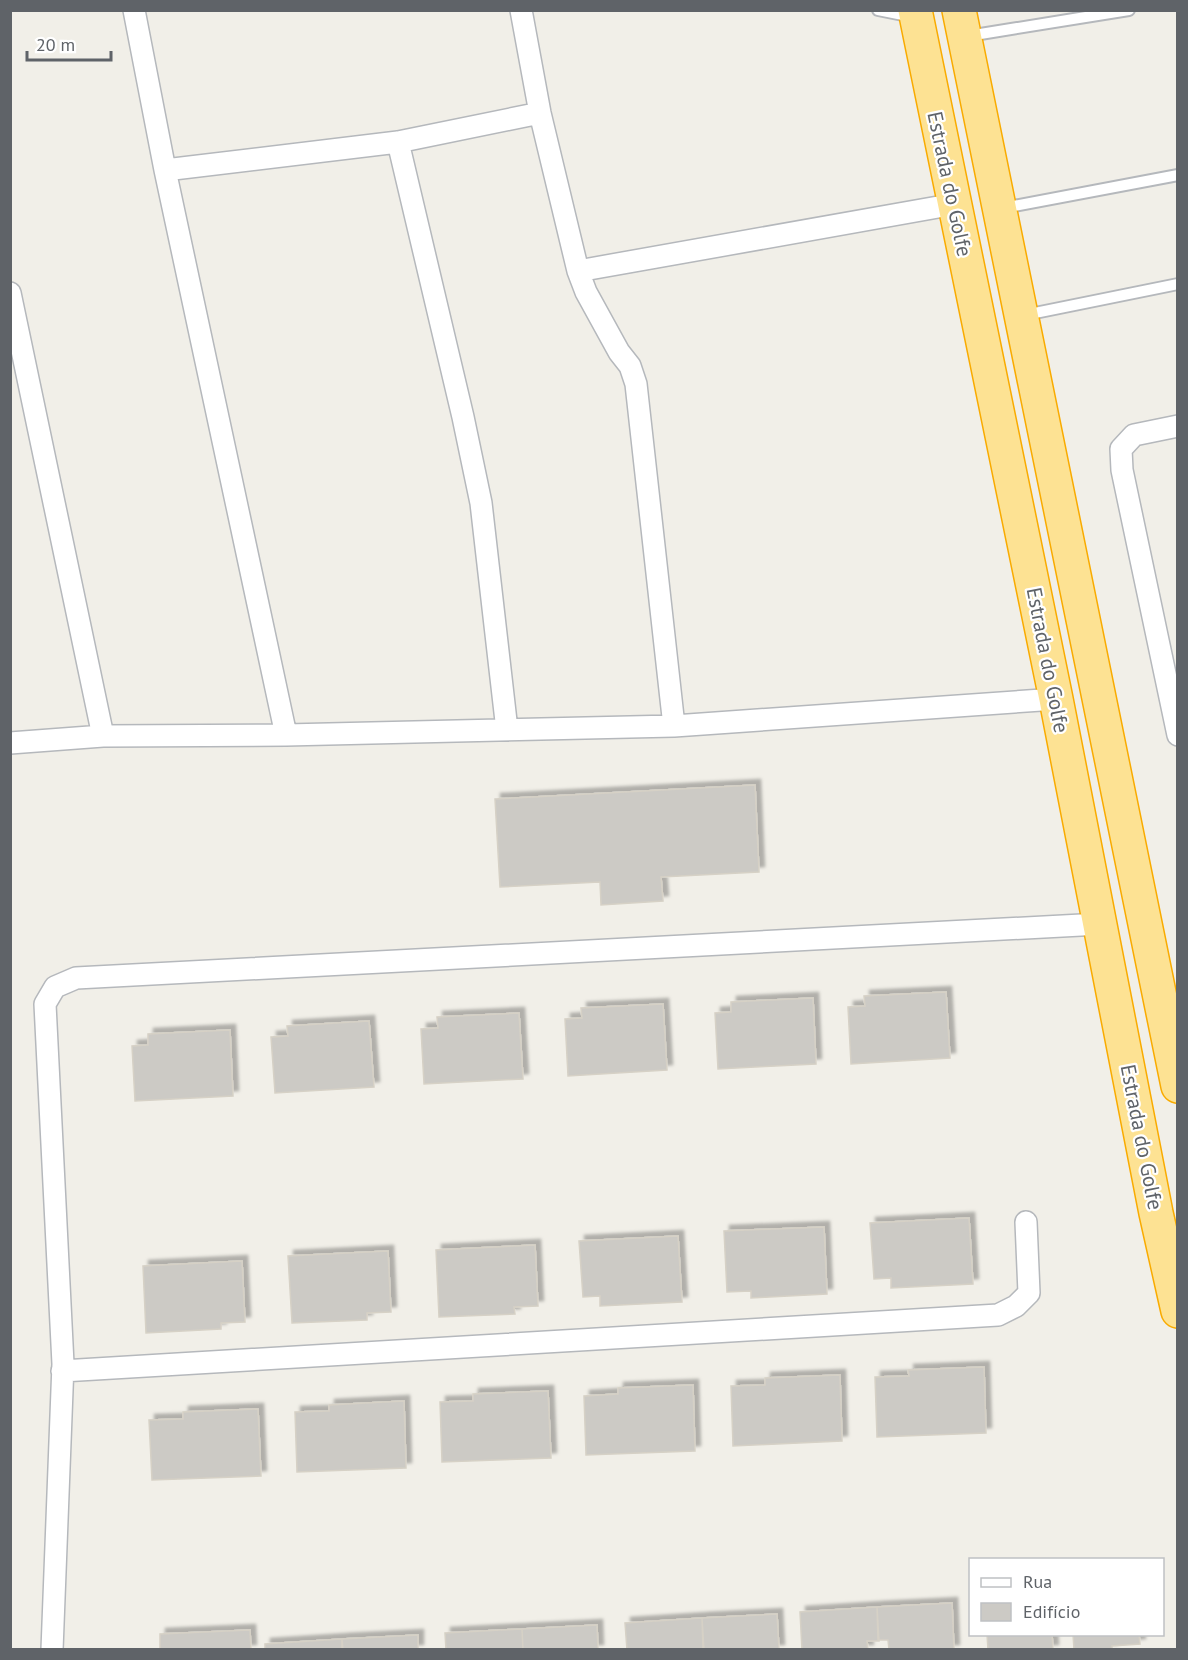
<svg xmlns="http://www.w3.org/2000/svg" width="1188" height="1660" font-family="'PT Sans',sans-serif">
<defs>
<filter id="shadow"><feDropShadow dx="5.5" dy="-5.5" stdDeviation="1.5" flood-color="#0004"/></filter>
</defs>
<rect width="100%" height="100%" fill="#f1efe8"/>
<!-- building -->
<path fill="#cccac5" stroke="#d6d1c6" stroke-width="1.5" filter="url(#shadow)" d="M 755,785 L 759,872 L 661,877 L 663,901 L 601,905 L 600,882 L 500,887 L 495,799 Z
M 946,992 L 950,1058 L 851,1064 L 848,1007 L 865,1006 L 864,996 Z
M 813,998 L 816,1064 L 718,1069 L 715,1013 L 731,1012 L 731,1002 Z
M 663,1004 L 667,1070 L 568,1076 L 565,1019 L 582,1018 L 581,1008 Z
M 519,1013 L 523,1079 L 424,1084 L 421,1029 L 438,1028 L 437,1017 Z
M 369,1021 L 374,1087 L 275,1093 L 271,1037 L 288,1036 L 287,1026 Z
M 230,1030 L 233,1096 L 135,1101 L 132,1046 L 148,1045 L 148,1034 Z
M 969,1218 L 973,1284 L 891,1288 L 891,1278 L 874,1279 L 870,1223 Z
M 824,1227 L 827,1294 L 751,1298 L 751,1291 L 727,1292 L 724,1231 Z
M 678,1236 L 682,1302 L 600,1306 L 600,1296 L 583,1297 L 579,1241 Z
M 535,1245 L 538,1306 L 514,1307 L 515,1314 L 439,1317 L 436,1250 Z
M 388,1251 L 391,1312 L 367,1313 L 367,1320 L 292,1323 L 288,1256 Z
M 242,1261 L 245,1322 L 221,1323 L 221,1329 L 146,1333 L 143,1266 Z
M 984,1367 L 986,1433 L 877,1437 L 875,1377 L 909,1376 L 908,1370 Z
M 840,1375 L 842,1441 L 733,1446 L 731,1386 L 765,1385 L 765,1378 Z
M 693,1385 L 695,1451 L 586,1455 L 584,1396 L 618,1394 L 618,1388 Z
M 548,1391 L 551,1458 L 442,1462 L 440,1402 L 473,1401 L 473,1394 Z
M 404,1401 L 406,1468 L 297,1472 L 295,1412 L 329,1411 L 329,1405 Z
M 258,1409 L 261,1476 L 152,1480 L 149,1420 L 183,1419 L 183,1412 Z
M 952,1603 L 954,1650 L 889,1650 L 888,1640 L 878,1640 L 877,1607 Z
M 877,1607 L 879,1641 L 867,1641 L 868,1650 L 802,1650 L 800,1612 Z
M 777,1614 L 779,1650 L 703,1650 L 702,1618 Z
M 702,1618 L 704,1650 L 627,1650 L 625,1623 Z
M 597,1625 L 598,1650 L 523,1650 L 522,1629 Z
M 522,1629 L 523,1650 L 446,1650 L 445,1633 Z
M 250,1630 L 251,1650 L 160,1650 L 160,1634 Z
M 987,1634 L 1052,1634 L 1053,1650 L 988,1650 Z
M 1073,1634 L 1139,1634 L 1140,1644 L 1112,1646 L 1112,1650 L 1074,1650 Z
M 418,1635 L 418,1650 L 342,1650 L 342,1639 Z
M 342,1639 L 343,1650 L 265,1650 L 265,1644 Z"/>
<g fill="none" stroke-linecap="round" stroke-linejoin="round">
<defs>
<path id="lane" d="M 878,10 L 913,17
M 968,36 L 1129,10
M 1003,208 L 1178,175
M 1025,315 L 1178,284"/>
<path id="street" d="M 134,10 L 165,170 L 286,735
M 521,10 L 540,113 L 578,271 L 586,292 L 619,352 L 630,366 L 636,384 L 674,726
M 398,142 L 463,417 L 481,503 L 507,730
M 165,170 L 398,142 L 540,113
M 578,271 L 955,204
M 10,293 L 103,736
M 1178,426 L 1134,435 L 1121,449 L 1122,470 L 1178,735
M 10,743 L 103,736 L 286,735 L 674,726 L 1056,699
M 62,1371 L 998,1315 L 1016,1306 L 1029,1293 L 1026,1222
M 52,1650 L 63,1364 L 45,1004 L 55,987 L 76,978 L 1100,924"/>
<path id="highway" d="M 915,10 L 1056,699 L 1156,1213 L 1178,1311
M 959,10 L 1178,1086"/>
</defs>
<!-- lane casing -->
<use href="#lane" stroke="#b5b8bc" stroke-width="14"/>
<!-- street casing -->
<use href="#street" stroke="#b5b8bc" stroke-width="24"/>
<!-- highway casing -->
<use href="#highway" stroke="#f9ab00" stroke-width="36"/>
<!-- lane -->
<use href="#lane" stroke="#fff" stroke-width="10"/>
<!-- street -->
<use href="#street" stroke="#fff" stroke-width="21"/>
<!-- highway -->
<use href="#highway" stroke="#fde293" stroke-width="33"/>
</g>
<g text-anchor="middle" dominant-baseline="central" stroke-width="4.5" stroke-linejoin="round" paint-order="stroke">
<!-- street labels -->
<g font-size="21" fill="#5f6368" stroke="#fff">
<text transform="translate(950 184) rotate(78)">Estrada do Golfe</text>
<text transform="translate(1048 660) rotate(79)">Estrada do Golfe</text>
<text transform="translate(1142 1137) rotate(79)">Estrada do Golfe</text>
</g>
</g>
<!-- border -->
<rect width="1188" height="1660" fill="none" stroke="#5f6368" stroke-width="24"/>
<!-- legend -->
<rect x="969" y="1558" width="195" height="78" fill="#ffffff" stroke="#bfc1c3" stroke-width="1.5"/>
<rect x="981" y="1578" width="30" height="9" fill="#ffffff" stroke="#bfc1c3" stroke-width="1.5"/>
<text x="1023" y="1588" font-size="18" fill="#5f6368">Rua</text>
<rect x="981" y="1603" width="30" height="18" fill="#cccac5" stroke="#bfc1c3" stroke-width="1.5"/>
<text x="1023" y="1618" font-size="18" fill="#5f6368">Edifício</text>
<!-- scale -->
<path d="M27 51v9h84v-9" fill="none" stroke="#5f6368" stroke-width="3"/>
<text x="36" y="51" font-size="18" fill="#5f6368" stroke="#ffffff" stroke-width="4.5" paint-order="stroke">20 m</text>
</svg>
